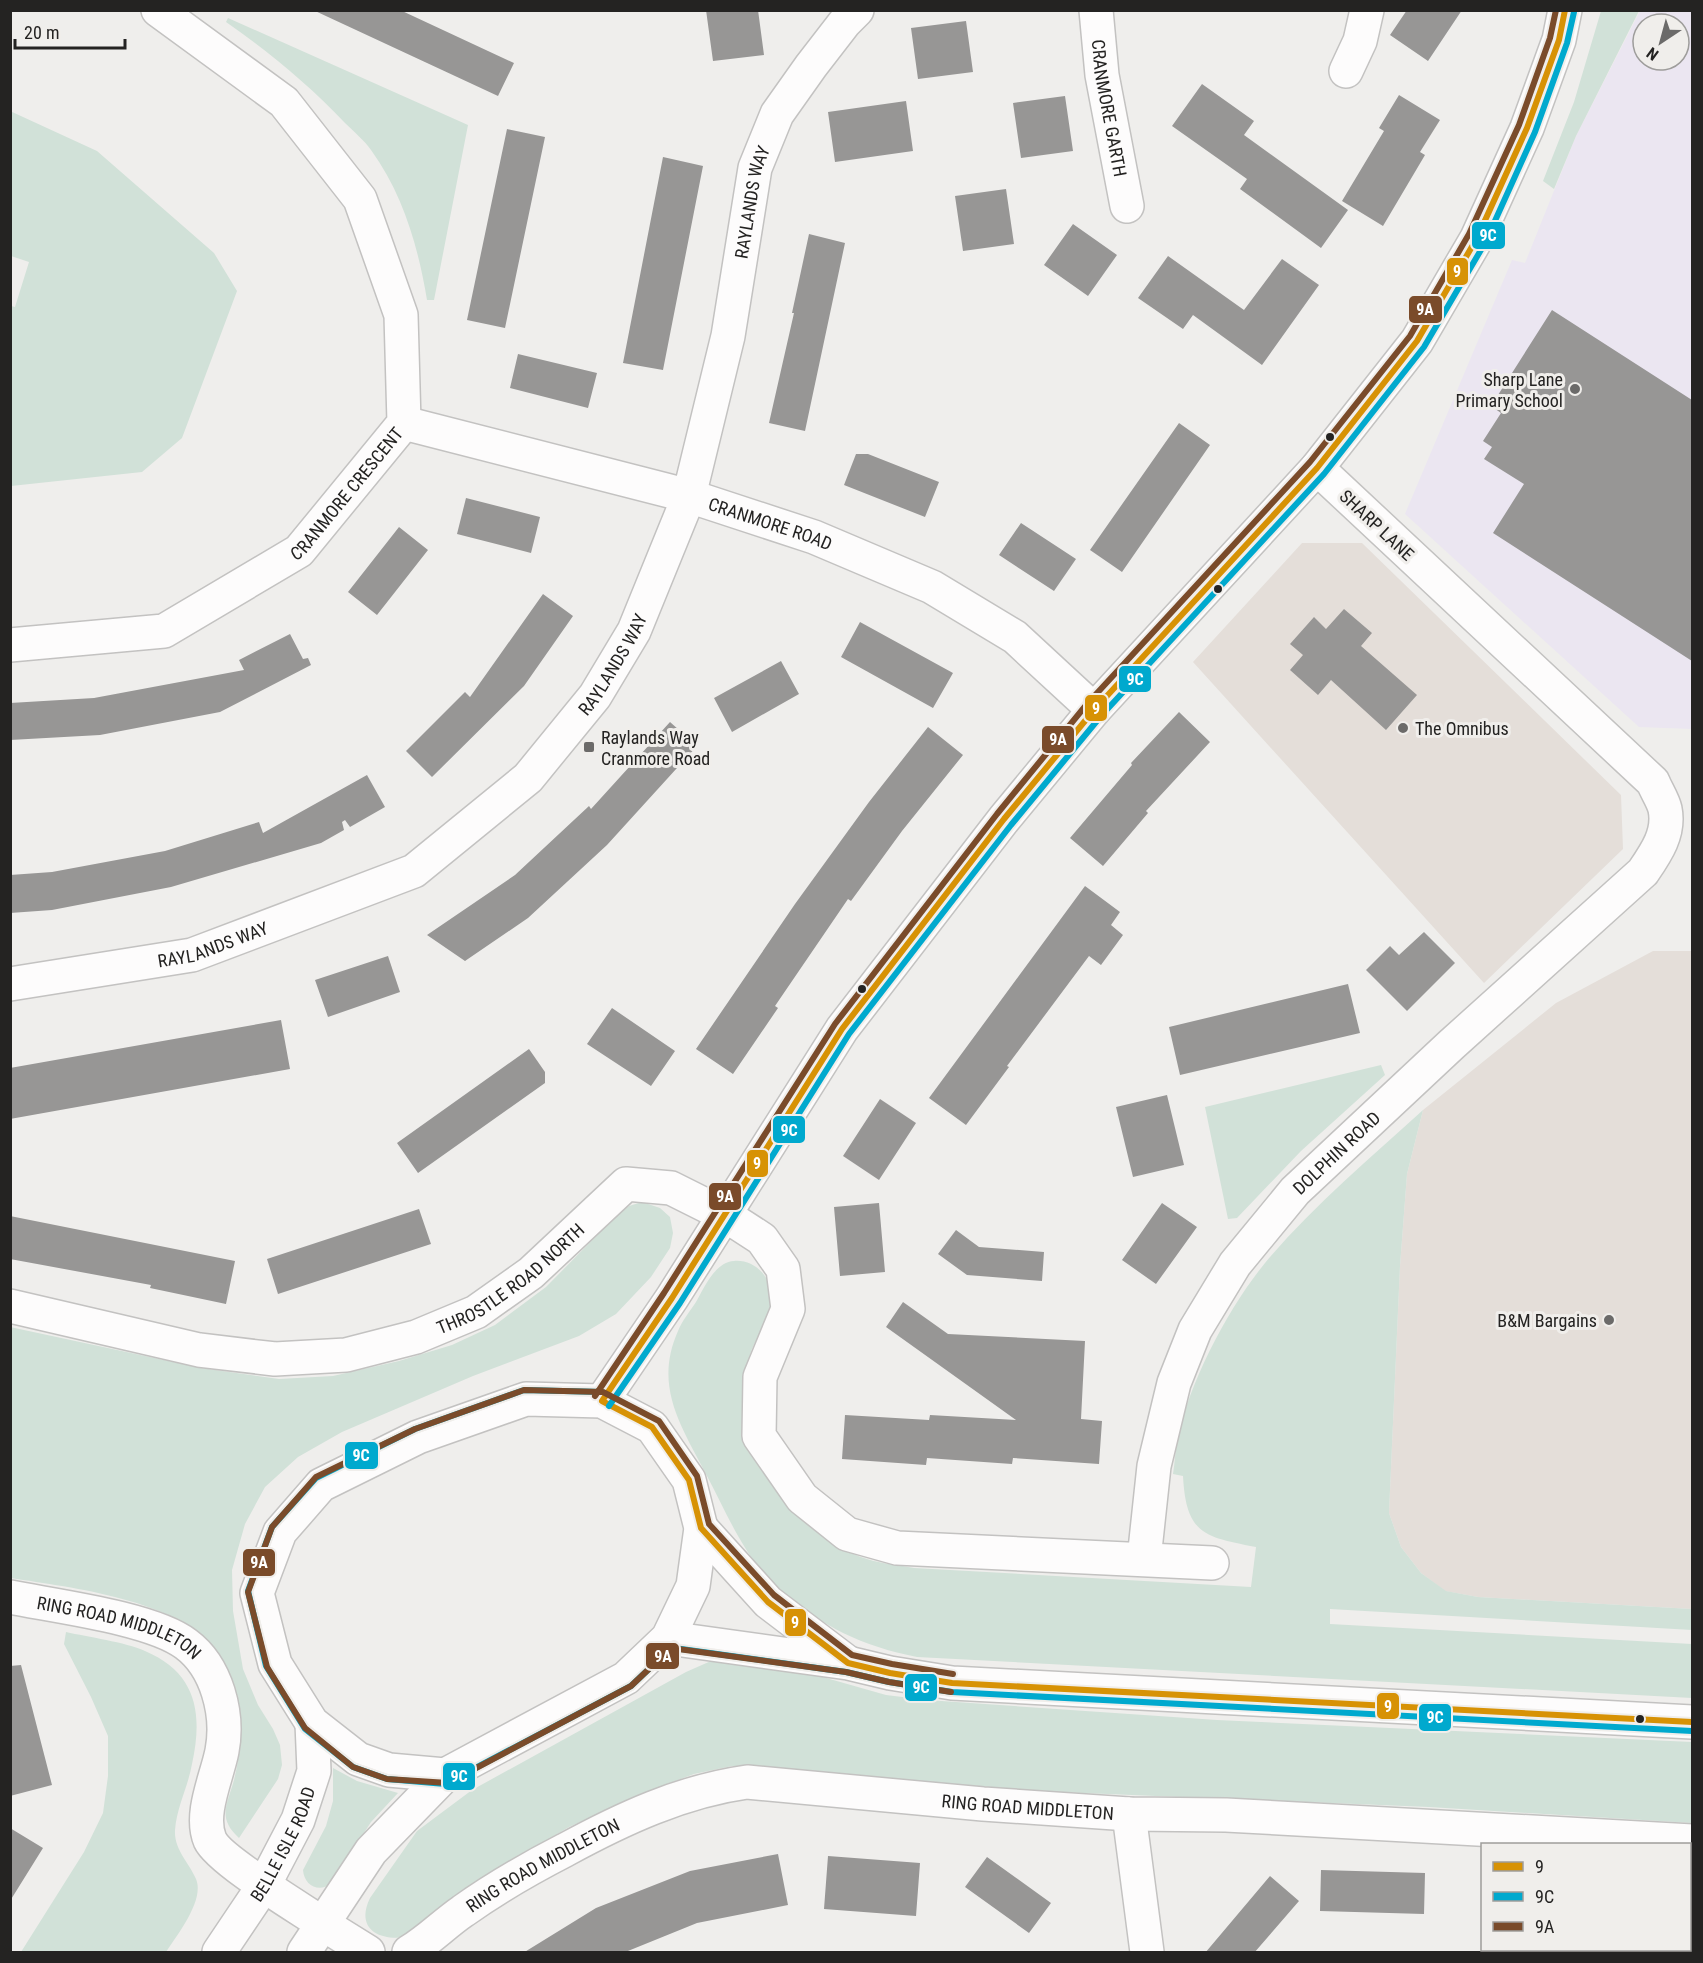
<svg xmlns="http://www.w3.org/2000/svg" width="1703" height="1963" font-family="'Roboto Condensed',sans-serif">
<rect width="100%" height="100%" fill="#efeeec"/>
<!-- built -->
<path fill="#e4ded9" d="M 1302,543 L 1362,543 L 1621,795 L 1623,849 L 1484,983 L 1193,662 Z
M 1653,951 L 1692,951 L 1692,1609 L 1478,1597 L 1445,1591 L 1421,1573 L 1401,1547 L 1389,1513 L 1400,1266 L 1407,1174 L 1423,1110 L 1556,1003 Z"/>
<!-- education -->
<path fill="#ebe6f1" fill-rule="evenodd" d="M 1640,11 L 1692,11 L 1692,729 L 1639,727 L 1405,514 L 1512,260 L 1525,263 L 1576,136 ZM 1643,24 L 1679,24 L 1679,60 L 1643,60 Z"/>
<!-- green -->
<path fill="#d1e1d8" d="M 1601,11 L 1639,11 L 1576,136 L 1554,189 L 1543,181 L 1574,102 Z
M 228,18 L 468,125 L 434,300 L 427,300 C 418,246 403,194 371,150 C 364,140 354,132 345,123 C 309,85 269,52 226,22 Z
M 10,111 L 97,151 L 214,253 L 237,291 L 182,438 L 142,472 L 11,486 L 11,306 L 15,307 L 29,262 L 11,256 Z
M 1381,1065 L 1385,1075 L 1301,1151 L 1237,1218 L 1228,1219 L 1205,1107 Z
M 1423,1110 L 1407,1174 L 1400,1266 L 1389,1513 L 1401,1547 L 1421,1573 L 1446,1591 L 1478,1597 L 1692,1609 L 1692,1630 L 1330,1609 L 1330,1624 L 1692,1644 L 1692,1698 L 917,1657 C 862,1646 822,1627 780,1589 C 774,1584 768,1579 763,1573 C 739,1544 724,1508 707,1476 C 682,1427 653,1387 678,1331 C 682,1321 690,1311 696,1302 C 704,1288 715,1262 734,1261 C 757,1259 774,1281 772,1302 C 771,1323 750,1341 748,1365 C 746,1378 750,1394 752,1408 C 753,1423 751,1442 756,1456 C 772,1499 823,1546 867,1559 C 882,1564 899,1565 914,1568 L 1251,1587 L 1256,1547 C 1204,1537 1186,1534 1183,1476 L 1173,1474 C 1175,1462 1175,1450 1178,1438 C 1189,1382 1229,1307 1265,1263 C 1312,1207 1369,1159 1423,1110 Z
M 642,1202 L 660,1208 L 670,1217 L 673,1233 L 670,1248 L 651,1277 L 616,1314 L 579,1336 L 473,1376 L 342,1432 L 298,1457 L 265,1487 L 245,1524 L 232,1570 L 233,1611 L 243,1669 L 258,1705 L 273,1729 L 280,1745 L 282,1765 L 278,1779 L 239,1838 C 217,1818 227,1805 234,1780 C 241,1752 241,1732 237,1703 C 234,1686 228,1666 218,1652 C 177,1599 73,1588 11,1578 L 10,1327 L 201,1368 L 279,1379 L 333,1376 L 399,1361 L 452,1345 L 495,1325 L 546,1287 L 617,1215 L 629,1206 Z
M 66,1632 C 88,1637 125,1642 145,1651 C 197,1673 203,1714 192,1764 C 188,1787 177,1806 175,1830 C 174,1850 189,1862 196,1879 C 205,1900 177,1935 166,1952 L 21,1952 L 84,1852 L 103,1813 L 108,1776 L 108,1736 L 91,1697 L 64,1644 Z
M 728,1657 L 791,1668 L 886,1695 L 927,1700 L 1217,1720 L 1692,1742 L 1692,1823 L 1429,1807 L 1034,1791 L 763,1767 L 732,1766 L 694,1774 L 646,1792 L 569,1827 L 498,1869 L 406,1937 C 379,1941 355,1929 370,1898 L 417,1831 L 472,1790 L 686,1672 L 711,1661 Z
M 333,1768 L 357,1781 L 398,1793 L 371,1822 L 331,1884 C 318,1893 304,1885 303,1870 L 326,1826 L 333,1801 Z"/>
<!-- building -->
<path fill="#979695" d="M 313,10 L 400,10 L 514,63 L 498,96 Z
M 706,10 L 758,10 L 764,55 L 713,61 Z
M 1407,10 L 1462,10 L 1428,61 L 1390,35 Z
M 966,21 L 973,72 L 918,79 L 911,28 Z
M 1202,84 L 1254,121 L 1244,135 L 1348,210 L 1321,248 L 1240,189 L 1247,179 L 1172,126 Z
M 1399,95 L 1440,120 L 1420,152 L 1425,155 L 1383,226 L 1342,201 L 1384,131 L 1379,128 Z
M 1065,96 L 1073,151 L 1021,158 L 1013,103 Z
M 906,101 L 913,151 L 835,162 L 828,112 Z
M 507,129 L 545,137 L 505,328 L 467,320 Z
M 663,157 L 703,166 L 663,370 L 623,363 Z
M 1006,189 L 1014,244 L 963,251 L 955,196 Z
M 1073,224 L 1117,255 L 1088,296 L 1044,265 Z
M 809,234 L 845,243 L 805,431 L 769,423 L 794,313 L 792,313 Z
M 1168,256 L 1244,310 L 1282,259 L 1319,285 L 1262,365 L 1193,315 L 1183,329 L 1138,298 Z
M 1552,310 L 1692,400 L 1692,661 L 1493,533 L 1524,484 L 1484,459 L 1492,447 L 1483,441 L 1501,413 L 1491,406 Z
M 518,354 L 597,373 L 588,408 L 510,388 Z
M 1179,423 L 1210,445 L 1122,572 L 1090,550 Z
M 856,454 L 868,454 L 939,482 L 925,517 L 844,485 Z
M 466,498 L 540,517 L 531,553 L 457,534 Z
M 1021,523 L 1076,559 L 1054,591 L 999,555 Z
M 399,527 L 428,550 L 377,615 L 348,592 Z
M 543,594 L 573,616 L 524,686 L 432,777 L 406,751 L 465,692 L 470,697 Z
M 1344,609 L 1372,633 L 1361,646 L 1417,695 L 1386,730 L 1331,680 L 1318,695 L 1290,670 L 1303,655 L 1290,644 L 1314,617 L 1326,629 Z
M 860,622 L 953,673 L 933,708 L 841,657 Z
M 290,634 L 303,659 L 308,658 L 311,665 L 220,712 L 100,735 L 10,740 L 10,703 L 94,698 L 244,670 L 239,660 Z
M 781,661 L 799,694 L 732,732 L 714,698 Z
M 1179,712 L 1210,742 L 1146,811 L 1148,813 L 1103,866 L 1070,838 L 1132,765 L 1131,763 Z
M 670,722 L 697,746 L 607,845 L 528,918 L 465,961 L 427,935 L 515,875 L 589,806 L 591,809 Z
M 928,727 L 963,755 L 902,831 L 851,901 L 848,899 L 775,1006 L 778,1008 L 733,1074 L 696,1049 L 795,904 L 869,802 Z
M 367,775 L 385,807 L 350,827 L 345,820 L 342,822 L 344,830 L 321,843 L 171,887 L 52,910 L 10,913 L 10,875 L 52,872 L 165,851 L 259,822 L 263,833 Z
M 1085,886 L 1120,912 L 1111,925 L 1123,935 L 1101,965 L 1089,956 L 1007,1066 L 1009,1067 L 966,1125 L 929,1098 Z
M 1424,932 L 1455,963 L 1407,1011 L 1366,970 L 1390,946 L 1399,955 Z
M 388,956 L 400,992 L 328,1017 L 315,980 Z
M 1348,984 L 1360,1033 L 1180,1075 L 1169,1027 Z
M 612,1008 L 675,1051 L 651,1086 L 587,1044 Z
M 281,1020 L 290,1069 L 10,1119 L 10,1068 Z
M 529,1049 L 545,1072 L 545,1083 L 418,1173 L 397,1143 Z
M 1167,1095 L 1184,1165 L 1133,1177 L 1116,1107 Z
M 880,1099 L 916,1123 L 879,1180 L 843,1156 Z
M 879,1203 L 885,1272 L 840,1276 L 834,1207 Z
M 1162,1203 L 1197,1227 L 1156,1284 L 1122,1260 Z
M 419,1209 L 431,1244 L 278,1294 L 267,1259 Z
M 10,1216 L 235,1261 L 226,1304 L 150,1288 L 151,1285 L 10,1259 Z
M 956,1230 L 979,1247 L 1044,1252 L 1042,1281 L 967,1275 L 938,1254 Z
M 903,1302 L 948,1334 L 1085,1341 L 1081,1419 L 1102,1421 L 1099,1464 L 1013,1458 L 1012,1464 L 927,1458 L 926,1465 L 842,1459 L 845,1415 L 929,1420 L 930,1415 L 1016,1420 L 886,1327 Z
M 21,1665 L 52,1785 L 10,1796 L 10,1666 Z
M 10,1828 L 43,1848 L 10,1901 Z
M 778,1854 L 788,1905 L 697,1923 L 623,1953 L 523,1953 L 596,1908 L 690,1871 Z
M 828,1856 L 920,1863 L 916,1916 L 824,1909 Z
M 987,1857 L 1051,1903 L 1029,1933 L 965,1887 Z
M 1321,1870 L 1425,1873 L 1424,1914 L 1320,1911 Z
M 1270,1876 L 1299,1901 L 1254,1953 L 1205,1953 Z"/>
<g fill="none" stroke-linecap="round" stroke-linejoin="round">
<defs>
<g id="minor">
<path id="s1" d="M 1096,10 L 1102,75 L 1127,206"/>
<path d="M 1346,71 L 1360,41 L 1367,10"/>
<path id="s2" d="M 404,423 L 689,496 L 814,537 L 932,587 L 1015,637 L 1094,710"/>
<path id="s3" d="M 10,645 L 164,631 L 299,551 L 404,423 L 401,315 L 360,199 L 284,102 L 158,10"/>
<path id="s4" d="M 10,984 L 192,955 L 414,871 L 528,778 L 595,696 L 634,631 L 689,496 L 728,336 L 755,168 L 777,114 L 811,66 L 845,22 L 857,10"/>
<path id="s5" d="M 10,1306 L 199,1350 L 275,1359 L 346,1355 L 416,1337 L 476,1312 L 531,1273 L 626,1184 L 671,1188 L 725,1215 L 762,1239 L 783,1269 L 788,1309 L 760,1377 L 759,1436 L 802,1498 L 847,1534 L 897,1548 L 1212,1563"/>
<path id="s6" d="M 1144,1559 L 1154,1466 L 1174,1383 L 1195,1330 L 1235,1264 L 1295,1191 L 1451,1045 L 1643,872 C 1656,853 1670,833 1665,809 C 1663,800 1656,790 1653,782 L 1317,468"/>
<path d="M 1129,1814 L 1147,1952"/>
<path d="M 323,1924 L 368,1952"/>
<path d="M 1543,1950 L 1544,1952"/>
<path id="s7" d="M 409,1952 C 429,1940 444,1924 463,1911 C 495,1888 530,1868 565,1850 C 622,1819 682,1791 747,1782 L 983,1804 L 1129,1814 L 1226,1815 L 1692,1841"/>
</g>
<g id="tertiary">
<path d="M 526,1399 L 602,1401 L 652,1427 L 689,1480 L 701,1528 L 693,1586 L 668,1638 L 626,1678 L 445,1775 L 389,1770 L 358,1759 L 312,1723 L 275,1664 L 257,1593 L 280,1532 L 321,1485 L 418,1437 Z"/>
<path d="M 602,1401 L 672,1298 L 842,1029 L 1004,819 L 1094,710 L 1317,468 L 1417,341 L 1477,238 L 1527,128 L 1559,40 L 1565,10"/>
<path d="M 701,1528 L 768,1602 L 847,1662"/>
<path id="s8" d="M 10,1597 C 55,1606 152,1618 186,1644 C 217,1667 229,1714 222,1751 C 217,1777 199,1814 210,1840 C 219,1860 301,1909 323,1924"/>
<path d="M 668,1638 L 848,1663 L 890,1673 L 952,1683 L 1692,1722"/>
<path id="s9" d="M 219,1952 L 264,1885 L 298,1820 L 314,1771 L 312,1723"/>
<path d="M 304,1952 L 371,1851 L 445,1775"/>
</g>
</defs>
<!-- minor casing -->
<use href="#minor" stroke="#c3c2c1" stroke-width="36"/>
<!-- tertiary casing -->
<use href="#tertiary" stroke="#c3c2c1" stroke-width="36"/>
<!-- minor -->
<use href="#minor" stroke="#fdfcfc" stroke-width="33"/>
<!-- tertiary -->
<use href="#tertiary" stroke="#fdfcfc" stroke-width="33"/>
<defs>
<path id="bus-1" d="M 602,1401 L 672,1298 L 842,1029 L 1004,819 L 1094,710 L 1317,468 L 1417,341 L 1477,238 L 1527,128 L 1559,40 L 1565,10
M 602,1401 L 652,1427 L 689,1480 L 701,1528 L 768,1602 L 848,1663 L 890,1673 L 952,1683 L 1692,1722"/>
<path id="bus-2" d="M 602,1392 L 524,1390 L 415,1429 L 316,1478 L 272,1527 L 248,1591 L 266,1666 L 305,1729 L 353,1767 L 387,1779 L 445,1784 L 631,1686 L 674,1645
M 609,1406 L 680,1303 L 849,1034 L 1011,825 L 1101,716 L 1324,474 L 1424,347 L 1485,243 L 1535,132 L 1567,43 L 1574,12
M 667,1647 L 846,1672 L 889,1682 L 952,1692 L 1692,1731"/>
<path id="bus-3" d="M 595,1396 L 664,1293 L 835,1024 L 997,814 L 1087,704 L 1310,462 L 1410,336 L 1469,234 L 1519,125 L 1550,38 L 1556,10
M 951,1692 L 889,1682 L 846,1672 L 671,1648 L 631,1686 L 448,1783 L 387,1779 L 353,1767 L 305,1728 L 267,1667 L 248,1592 L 272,1527 L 316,1477 L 415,1429 L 524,1390 L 603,1392 L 659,1421 L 697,1476 L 709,1524 L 774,1595 L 852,1655 L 892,1664 L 953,1674"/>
</defs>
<!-- bus-1 casing -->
<use href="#bus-1" stroke="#f0eeeb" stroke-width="10"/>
<!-- bus-2 casing -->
<use href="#bus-2" stroke="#f0eeeb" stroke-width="10"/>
<!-- bus-3 casing -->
<use href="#bus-3" stroke="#f0eeeb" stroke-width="10"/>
<!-- bus-1 -->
<use href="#bus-1" stroke="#d79205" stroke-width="6"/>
<!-- bus-2 -->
<use href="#bus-2" stroke="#00a9ce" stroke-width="6"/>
<!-- bus-3 -->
<use href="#bus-3" stroke="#7a4b2a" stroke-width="6"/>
</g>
<!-- markers -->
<g fill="#6b6a69" stroke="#f0eeeb" stroke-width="2">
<circle cx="1575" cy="389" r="6"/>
<circle cx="1403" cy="728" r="6"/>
<rect x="583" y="741" width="12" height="12" rx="3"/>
<circle cx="1609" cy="1320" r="6"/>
</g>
<g fill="#242322" stroke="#f0eeeb" stroke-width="2">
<circle cx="1330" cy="437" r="5"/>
<circle cx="1218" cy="589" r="5"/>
<circle cx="862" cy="989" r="5"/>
<circle cx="1640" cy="1719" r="5"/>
</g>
<g text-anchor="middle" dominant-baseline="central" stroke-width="6" stroke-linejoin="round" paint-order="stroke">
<!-- street labels -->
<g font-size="18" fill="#242322" stroke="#f0eeeb">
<text stroke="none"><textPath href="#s1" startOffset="99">CRANMORE GARTH</textPath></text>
<text stroke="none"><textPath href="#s4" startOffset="1197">RAYLANDS WAY</textPath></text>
<text stroke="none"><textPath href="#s3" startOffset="386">CRANMORE CRESCENT</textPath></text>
<text stroke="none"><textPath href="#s2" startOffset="380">CRANMORE ROAD</textPath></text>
<text transform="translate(1377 525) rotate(43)">SHARP LANE</text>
<text stroke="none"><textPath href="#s4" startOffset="711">RAYLANDS WAY</textPath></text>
<text stroke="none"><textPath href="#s4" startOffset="207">RAYLANDS WAY</textPath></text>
<text stroke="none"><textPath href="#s6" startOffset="464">DOLPHIN ROAD</textPath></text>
<text stroke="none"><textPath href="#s5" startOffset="526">THROSTLE ROAD NORTH</textPath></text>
<text stroke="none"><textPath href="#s8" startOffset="114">RING ROAD MIDDLETON</textPath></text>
<text stroke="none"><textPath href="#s7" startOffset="664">RING ROAD MIDDLETON</textPath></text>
<text stroke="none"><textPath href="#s9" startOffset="126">BELLE ISLE ROAD</textPath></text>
<text stroke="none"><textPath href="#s7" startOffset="160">RING ROAD MIDDLETON</textPath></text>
</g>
<!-- poi labels -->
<g font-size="18" fill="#242322" stroke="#f0eeeb" text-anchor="end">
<text x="1563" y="379">Sharp Lane<tspan x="1563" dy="21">Primary School</tspan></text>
<text x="1415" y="728" text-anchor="start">The Omnibus</text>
<text x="601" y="737" text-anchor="start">Raylands Way<tspan x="601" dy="21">Cranmore Road</tspan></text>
<text x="1597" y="1320">B&amp;M Bargains</text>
</g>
</g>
<g stroke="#f0eeeb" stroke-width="2">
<rect x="1471" y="221" width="35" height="29" rx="6" fill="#00a9ce"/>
<rect x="1446" y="257" width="23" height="29" rx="6" fill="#d79205"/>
<rect x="1408" y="295" width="35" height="29" rx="6" fill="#7a4b2a"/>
<rect x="1118" y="665" width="34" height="28" rx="6" fill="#00a9ce"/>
<rect x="1084" y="694" width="24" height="28" rx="6" fill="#d79205"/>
<rect x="1041" y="725" width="34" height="29" rx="6" fill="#7a4b2a"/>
<rect x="772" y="1115" width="34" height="29" rx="6" fill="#00a9ce"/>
<rect x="746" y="1149" width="23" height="29" rx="6" fill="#d79205"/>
<rect x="708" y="1182" width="34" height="29" rx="6" fill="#7a4b2a"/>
<rect x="344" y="1441" width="35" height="29" rx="6" fill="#00a9ce"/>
<rect x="242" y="1548" width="34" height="29" rx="6" fill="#7a4b2a"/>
<rect x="784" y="1608" width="23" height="29" rx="6" fill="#d79205"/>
<rect x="645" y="1642" width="35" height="28" rx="6" fill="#7a4b2a"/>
<rect x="904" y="1673" width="34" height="29" rx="6" fill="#00a9ce"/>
<rect x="1376" y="1692" width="24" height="28" rx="6" fill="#d79205"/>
<rect x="1418" y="1703" width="34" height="29" rx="6" fill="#00a9ce"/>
<rect x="442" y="1762" width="34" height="29" rx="6" fill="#00a9ce"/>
</g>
<g font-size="16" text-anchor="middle" font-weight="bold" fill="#fff">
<text x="1488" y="241">9C</text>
<text x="1457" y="277">9</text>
<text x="1425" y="315">9A</text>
<text x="1135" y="685">9C</text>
<text x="1096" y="714">9</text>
<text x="1058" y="745">9A</text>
<text x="789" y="1136">9C</text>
<text x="757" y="1169">9</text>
<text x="725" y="1202">9A</text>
<text x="361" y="1461">9C</text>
<text x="259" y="1568">9A</text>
<text x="795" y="1628">9</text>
<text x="663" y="1662">9A</text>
<text x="921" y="1693">9C</text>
<text x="1388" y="1712">9</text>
<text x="1435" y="1723">9C</text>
<text x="459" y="1782">9C</text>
</g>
<!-- border -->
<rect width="1703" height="1963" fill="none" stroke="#242322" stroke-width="24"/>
<!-- legend -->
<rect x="1481" y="1843" width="210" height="108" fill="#f0eeeb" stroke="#9e9d9b" stroke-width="1.5"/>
<rect x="1493" y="1862" width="30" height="9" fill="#d79205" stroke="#9e9d9b" stroke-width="1.5"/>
<text x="1535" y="1873" font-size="18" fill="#242322">9</text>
<rect x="1493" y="1892" width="30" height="9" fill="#00a9ce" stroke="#9e9d9b" stroke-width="1.5"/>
<text x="1535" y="1903" font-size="18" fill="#242322">9C</text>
<rect x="1493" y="1922" width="30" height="9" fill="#7a4b2a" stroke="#9e9d9b" stroke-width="1.5"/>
<text x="1535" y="1933" font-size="18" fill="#242322">9A</text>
<!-- north arrow -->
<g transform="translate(1661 42) rotate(216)"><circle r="28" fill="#f0eeeb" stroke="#9e9d9b" stroke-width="1.5"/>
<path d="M0-4.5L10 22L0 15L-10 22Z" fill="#6b6a69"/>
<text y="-9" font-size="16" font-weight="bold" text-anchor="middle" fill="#242322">N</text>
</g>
<!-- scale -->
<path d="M15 39v9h110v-9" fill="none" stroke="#242322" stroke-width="3"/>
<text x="24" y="39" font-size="18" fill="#242322" stroke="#f0eeeb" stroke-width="4.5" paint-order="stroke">20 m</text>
</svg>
